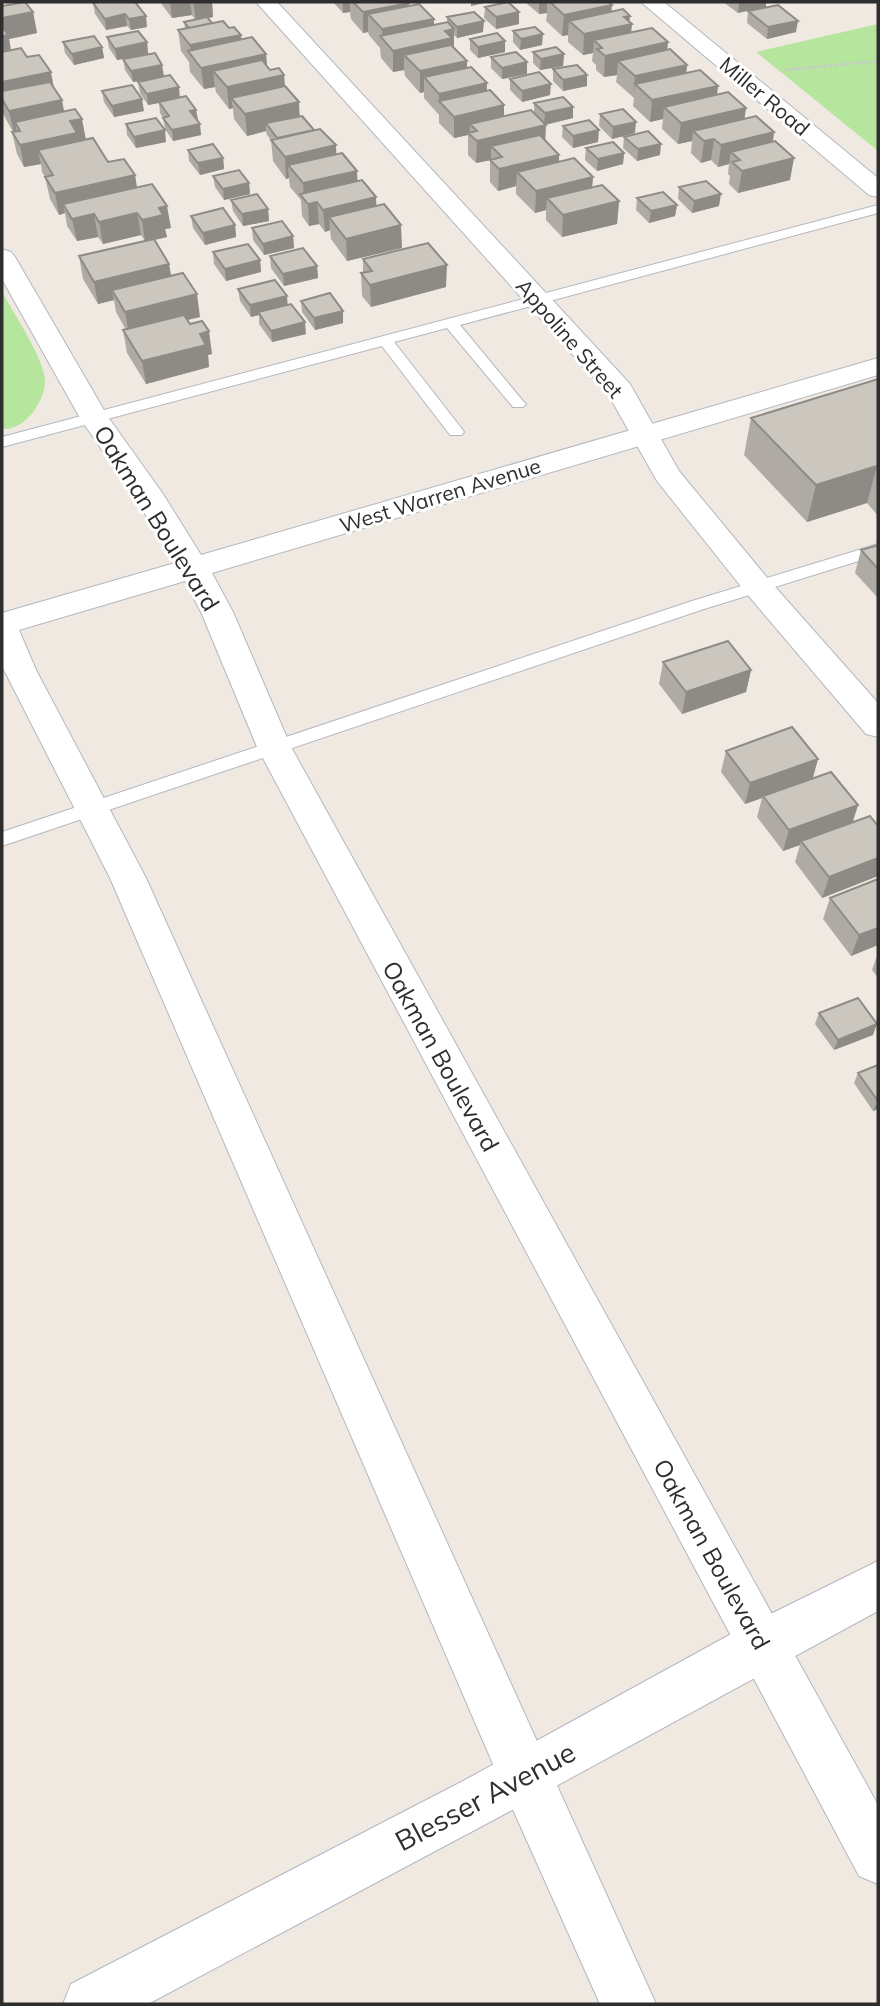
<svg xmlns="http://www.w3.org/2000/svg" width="880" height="2006" font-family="Mulish,sans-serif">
<rect width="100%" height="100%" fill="#efe9e1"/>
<!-- green -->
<path fill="#b6e59e" d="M 878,24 L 878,151 L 756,52 Z
M 2,292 C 13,312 45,360 45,381 C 45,391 40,402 34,411 C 26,421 16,430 2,429 Z"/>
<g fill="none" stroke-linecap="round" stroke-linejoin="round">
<defs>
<path id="lane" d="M 878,205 L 878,213 L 460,325 L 523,401 L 526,404 L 523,407 L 513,407 L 447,328 L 394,342 L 462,429 L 464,432 L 462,435 L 450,435 L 382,346 L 2,447 L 2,437 Z
M 878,544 L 878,555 L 704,609 L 2,846 L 2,832 L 692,601 Z"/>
<path id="street" d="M 256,2 L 277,2 L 630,384 L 679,471 L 769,580 L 878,703 L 878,737 L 866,734 L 747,594 L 657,481 L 608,394 Z
M 878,1561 L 878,1611 L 501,1816 L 148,2004 L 63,2004 L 71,1984 L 465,1780 L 744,1627 Z"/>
<path id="secondary" d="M 641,2 L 664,2 L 878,178 L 878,197 L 869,195 Z
M 2,249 L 11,252 L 15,257 L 108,417 L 163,494 L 201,555 L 878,358 L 878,375 L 212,573 L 233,612 L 291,747 L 878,1805 L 878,1884 L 859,1876 L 257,747 L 201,612 L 185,581 L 19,630 L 36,670 L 146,878 L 656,2004 L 600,2004 L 506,1794 L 110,878 L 2,666 L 2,613 L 175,563 L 139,504 L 80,418 L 2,279 Z"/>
</defs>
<!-- lane casing -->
<use href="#lane" stroke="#b4b7c1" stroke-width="2"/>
<!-- street casing -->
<use href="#street" stroke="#b4b7c1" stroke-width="2"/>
<!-- secondary casing -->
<use href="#secondary" stroke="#b4b7c1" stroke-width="2"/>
<!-- path -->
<path stroke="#c9c9c9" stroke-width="2.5" stroke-dasharray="3.5 2" stroke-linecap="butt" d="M 785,70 L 878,61"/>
<!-- lane -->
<use href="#lane" fill="#fff" fill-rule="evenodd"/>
<!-- street -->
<use href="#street" fill="#fff" fill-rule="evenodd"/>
<!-- secondary -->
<use href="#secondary" fill="#fff" fill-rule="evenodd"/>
</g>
<!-- wall -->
<path fill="#afaba4" d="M 135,2 L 147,27 L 131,30 L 127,26 L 106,30 L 95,14 L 93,3 Z
M 160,2 L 212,2 L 213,17 L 207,18 L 212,23 L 229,28 L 242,40 L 266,54 L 267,66 L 285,86 L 300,116 L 314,130 L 336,145 L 336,154 L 376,206 L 402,248 L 347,261 L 331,239 L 330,230 L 325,232 L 319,224 L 309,226 L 302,216 L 301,200 L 290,187 L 289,178 L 286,179 L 273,161 L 271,140 L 267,135 L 266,131 L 247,136 L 234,119 L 233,108 L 229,109 L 216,92 L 215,87 L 204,89 L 190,72 L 189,62 L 181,51 L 178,30 L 185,29 L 184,22 L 195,20 L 192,15 L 172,18 Z
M 333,2 L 408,2 L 409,5 L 434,25 L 447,23 L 447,17 L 483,32 L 457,38 L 454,35 L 454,47 L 467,61 L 467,68 L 487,83 L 487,91 L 504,116 L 534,113 L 534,103 L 573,107 L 573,118 L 545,125 L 545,141 L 559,155 L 559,162 L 593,177 L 592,187 L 619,201 L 617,224 L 562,237 L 546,220 L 546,210 L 535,213 L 516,194 L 516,186 L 498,191 L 490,182 L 490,160 L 476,163 L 468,155 L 468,135 L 454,138 L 439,123 L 439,115 L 424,98 L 424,92 L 420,93 L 405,76 L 404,70 L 393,72 L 381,58 L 380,48 L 369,35 L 368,32 L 363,33 L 351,19 L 350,12 L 343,13 Z
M 525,2 L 609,2 L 612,11 L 630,22 L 631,32 L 668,50 L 687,65 L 686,73 L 718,86 L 717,95 L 746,108 L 744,119 L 774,132 L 773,142 L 790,180 L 738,193 L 729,184 L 730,176 L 728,174 L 729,164 L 718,167 L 711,160 L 701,163 L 691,153 L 692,141 L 678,144 L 662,129 L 663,119 L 650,122 L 633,106 L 634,98 L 616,82 L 617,75 L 604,77 L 596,70 L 596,65 L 592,61 L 593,53 L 583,55 L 568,42 L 568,35 L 562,36 L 546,21 L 547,13 L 539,14 Z
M 723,2 L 766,2 L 738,13 Z
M 2,6 L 33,12 L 37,33 L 9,39 L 11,50 L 27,57 L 53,87 L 64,111 L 86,140 L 108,162 L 135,175 L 137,187 L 171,228 L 165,229 L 167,237 L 154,240 L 171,275 L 200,317 L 187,320 L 212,354 L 208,355 L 209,367 L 146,384 L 127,353 L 123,330 L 126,330 L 116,312 L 114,300 L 98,304 L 83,279 L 79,256 L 145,241 L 141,235 L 103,244 L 98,237 L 77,241 L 67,226 L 65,213 L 59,215 L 50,199 L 45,177 L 42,172 L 41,164 L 24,167 L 17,154 L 12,132 L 13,132 L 2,112 Z
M 485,7 L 519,24 L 496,29 L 484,18 Z
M 748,11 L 796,32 L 767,39 L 747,23 Z
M 513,31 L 542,45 L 520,50 L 513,42 Z
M 107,37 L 147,42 L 148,54 L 164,76 L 133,82 L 125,70 L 123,59 L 117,60 L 109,48 Z
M 470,39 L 505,41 L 505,52 L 478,58 L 470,50 Z
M 63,42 L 102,47 L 104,58 L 74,65 L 65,53 Z
M 533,52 L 564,54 L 563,66 L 540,70 L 533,63 Z
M 491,57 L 527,62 L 527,74 L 502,79 L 491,68 Z
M 553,69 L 587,75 L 587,86 L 563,91 L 553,81 Z
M 510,79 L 550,95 L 522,102 L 510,90 Z
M 138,82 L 180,97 L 196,110 L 201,135 L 173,141 L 165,129 L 163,118 L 160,113 L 159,103 L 148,105 L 140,93 Z
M 102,91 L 144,111 L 114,117 L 104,102 Z
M 600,114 L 635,133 L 612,139 L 599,126 Z
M 126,124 L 166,142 L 136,148 L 127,135 Z
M 563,126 L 598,142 L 573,148 L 562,137 Z
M 624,137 L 660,155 L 637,161 L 623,148 Z
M 586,148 L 624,153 L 623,164 L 597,171 L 585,160 Z
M 188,150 L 223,158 L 224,169 L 200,175 L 189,161 Z
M 213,176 L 249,183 L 250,194 L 224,200 L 215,187 Z
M 679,187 L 719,206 L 692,213 L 678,199 Z
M 637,198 L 677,205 L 675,216 L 649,223 L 636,210 Z
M 231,200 L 268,209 L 269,221 L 243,226 L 233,211 Z
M 191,216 L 235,225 L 236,237 L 205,245 L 193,228 Z
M 252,228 L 293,236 L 294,248 L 264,255 L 253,240 Z
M 213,252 L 260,260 L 261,272 L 226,281 L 214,264 Z
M 270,256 L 317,266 L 318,278 L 284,286 L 271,268 Z
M 363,259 L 446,287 L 371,307 L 362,296 L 361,273 L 363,273 Z
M 238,289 L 287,296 L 287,305 L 306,334 L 272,342 L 259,324 L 259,315 L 251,317 L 240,301 Z
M 301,301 L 343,311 L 343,323 L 315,330 L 302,312 Z
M 878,379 L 878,516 L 867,503 L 807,522 L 744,455 L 751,418 Z
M 878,545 L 878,598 L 855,573 L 861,550 Z
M 663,662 L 751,670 L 746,692 L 682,714 L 659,684 Z
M 726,751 L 818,759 L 813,778 L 858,805 L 853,822 L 878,826 L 878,876 L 822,898 L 795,862 L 800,845 L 783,851 L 757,817 L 762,798 L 745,804 L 721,772 Z
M 878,879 L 878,945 L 851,956 L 823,919 L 830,898 Z
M 878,953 L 878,978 L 872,970 Z
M 819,1013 L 873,1035 L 834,1050 L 815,1024 Z
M 878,1065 L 878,1109 L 873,1111 L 854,1083 L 858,1073 Z"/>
<!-- shaded-wall -->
<path fill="#8e8b86" d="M 170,2 L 190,2 L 192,15 L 172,18 Z
M 193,2 L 212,2 L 213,17 L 196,20 Z
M 343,2 L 350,2 L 350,12 L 343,13 Z
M 471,2 L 489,2 L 471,6 Z
M 547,2 L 547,13 L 539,14 L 539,3 Z
M 739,2 L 766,2 L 766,7 L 738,13 Z
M 409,3 L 410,24 L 434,19 L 434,40 L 382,39 L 382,29 L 368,14 L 368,32 L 363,33 L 363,12 Z
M 612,5 L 610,26 L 569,21 L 568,35 L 562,36 L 564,15 Z
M 33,12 L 37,33 L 9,39 L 12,56 L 2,58 L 2,18 Z
M 519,12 L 519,24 L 496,29 L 496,17 Z
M 125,14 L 127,26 L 106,30 L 105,19 Z
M 146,16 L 147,27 L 131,30 L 129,19 Z
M 630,16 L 629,25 L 632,24 L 630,45 L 594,40 L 593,53 L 583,55 L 584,34 L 624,17 Z
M 484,21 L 483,32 L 457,38 L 457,27 Z
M 798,21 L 796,32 L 767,39 L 768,27 Z
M 454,29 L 454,50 L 404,55 L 404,70 L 393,72 L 393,51 L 445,31 Z
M 543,34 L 542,45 L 520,50 L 521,39 Z
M 241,35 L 243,56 L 191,55 L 190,45 Z
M 505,41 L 505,52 L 478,58 L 478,47 Z
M 147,42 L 148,54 L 117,60 L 115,49 Z
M 668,42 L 666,64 L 618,61 L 617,75 L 604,77 L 605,56 Z
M 102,47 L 104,58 L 74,65 L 72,54 Z
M 266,54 L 268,76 L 213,71 L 215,87 L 204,89 L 201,68 Z
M 564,54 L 563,66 L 540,70 L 541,59 Z
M 467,61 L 467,83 L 424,77 L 424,92 L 420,93 L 420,71 Z
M 527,62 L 527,74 L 502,79 L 502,68 Z
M 162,65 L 164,76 L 133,82 L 131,71 Z
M 687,65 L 685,86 L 635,84 L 633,98 L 635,76 Z
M 51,72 L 55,94 L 2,99 L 2,82 Z
M 284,75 L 286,96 L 231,98 L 233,108 L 229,109 L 227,87 Z
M 587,75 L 587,86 L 563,91 L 563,80 Z
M 487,83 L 486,105 L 439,101 L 439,115 L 439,94 Z
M 551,84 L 550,95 L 522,102 L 522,91 Z
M 718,86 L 715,107 L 664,107 L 663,119 L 650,122 L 652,100 Z
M 179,87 L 180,99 L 148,105 L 147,94 Z
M 142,99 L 144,111 L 114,117 L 112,106 Z
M 62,100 L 66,122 L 15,122 L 17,132 L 14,133 L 9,111 Z
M 299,102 L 300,124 L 266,123 L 266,131 L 247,136 L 245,114 Z
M 504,105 L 504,127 L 477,131 L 470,124 L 470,135 L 468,133 L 468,135 L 454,138 L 454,117 Z
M 573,107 L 573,118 L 544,125 L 545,113 Z
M 746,108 L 743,129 L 693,131 L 692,141 L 678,144 L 681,123 Z
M 196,110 L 198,121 L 190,111 Z
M 82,119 L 86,140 L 38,150 L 41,164 L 24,167 L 20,145 L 70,121 Z
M 636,122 L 635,133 L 612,139 L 613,127 Z
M 200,124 L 201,135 L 173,141 L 172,130 Z
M 546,125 L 545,147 L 491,146 L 491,160 L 476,163 L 477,141 Z
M 165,130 L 166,142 L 136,148 L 134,137 Z
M 599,130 L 598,142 L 573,148 L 573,136 Z
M 774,132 L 771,154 L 740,160 L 731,152 L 729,164 L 718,167 L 721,145 Z
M 714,139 L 711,160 L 701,163 L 704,141 Z
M 661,144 L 660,155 L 637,161 L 638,149 Z
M 336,145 L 337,167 L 288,165 L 289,178 L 286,179 L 285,157 Z
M 624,153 L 623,164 L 597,171 L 598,159 Z
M 559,155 L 558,177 L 517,172 L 516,186 L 498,191 L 499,169 Z
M 223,158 L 224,169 L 200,175 L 198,163 Z
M 794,158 L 790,180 L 738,193 L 742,171 Z
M 357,171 L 358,193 L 317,202 L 319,224 L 309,226 L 308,204 L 304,199 L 303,183 Z
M 135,175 L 138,197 L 63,204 L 65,213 L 59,215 L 55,193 Z
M 593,177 L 591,199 L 547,198 L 546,210 L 535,213 L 536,191 Z
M 249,183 L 250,194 L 224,200 L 223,189 Z
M 721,194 L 719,206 L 692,213 L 694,201 Z
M 376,197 L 377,219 L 329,217 L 330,230 L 325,232 L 323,210 Z
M 619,201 L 617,224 L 562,237 L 563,215 Z
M 677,205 L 675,216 L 649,223 L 651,211 Z
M 167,206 L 171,228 L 165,229 L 167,237 L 145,242 L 142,220 L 159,208 Z
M 268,209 L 269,221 L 243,226 L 242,214 Z
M 137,213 L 141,235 L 103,244 L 99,222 Z
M 94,214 L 98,237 L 77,241 L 72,219 Z
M 235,225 L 236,237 L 205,245 L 203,233 Z
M 401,225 L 402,248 L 347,261 L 346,239 Z
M 293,236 L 294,248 L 264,255 L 263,244 Z
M 260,260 L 261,272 L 226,281 L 225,269 Z
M 169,264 L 173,286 L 112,290 L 114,300 L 98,304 L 94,282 Z
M 447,265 L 446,287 L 371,307 L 370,285 Z
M 317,266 L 318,278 L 284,286 L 283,274 Z
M 197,294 L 200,317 L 129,334 L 125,312 Z
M 287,296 L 288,308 L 258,312 L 259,315 L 251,317 L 250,305 Z
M 343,311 L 343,323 L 315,330 L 314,318 Z
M 305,322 L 306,334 L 272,342 L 271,331 Z
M 209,331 L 212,354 L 208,355 L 209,367 L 146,384 L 142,361 L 200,334 Z
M 877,466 L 867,503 L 807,522 L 816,485 Z
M 751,670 L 746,692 L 682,714 L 686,692 Z
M 818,759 L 812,780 L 763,796 L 762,798 L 745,804 L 750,783 Z
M 858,805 L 851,826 L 801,841 L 800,845 L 783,851 L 789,830 Z
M 878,858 L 878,876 L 822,898 L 829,877 Z
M 878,928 L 878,945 L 851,956 L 859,935 Z
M 877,1024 L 873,1035 L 834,1050 L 838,1040 Z
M 878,1101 L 878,1109 L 873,1111 Z"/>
<!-- building -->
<path fill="#cbc7bf" stroke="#8e8b86" stroke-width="2" d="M 25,2 L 33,12 L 2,18 L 2,6 Z
M 98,2 L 135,2 L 146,16 L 129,19 L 125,14 L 105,19 L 93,3 Z
M 353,2 L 408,2 L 409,3 L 363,12 Z
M 508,2 L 519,12 L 496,17 L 485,7 Z
M 550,2 L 609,2 L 612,5 L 564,15 Z
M 419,4 L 434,19 L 382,29 L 368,14 Z
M 778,5 L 798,21 L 768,27 L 748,11 Z
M 623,9 L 630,16 L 624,17 L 632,24 L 584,34 L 569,21 Z
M 474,12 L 484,21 L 457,27 L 447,17 Z
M 207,17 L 212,23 L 189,28 L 184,22 Z
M 223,21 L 229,28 L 234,27 L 241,35 L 190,45 L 178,30 Z
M 448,22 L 454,29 L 445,31 L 452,38 L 393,51 L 380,36 Z
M 2,26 L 8,35 L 2,36 Z
M 535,27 L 543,34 L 521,39 L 513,31 Z
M 652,28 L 668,42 L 605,56 L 597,49 L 602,48 L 594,40 Z
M 138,31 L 147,42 L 115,49 L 107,37 Z
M 497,33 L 505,41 L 478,47 L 470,39 Z
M 94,36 L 102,47 L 72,54 L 63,42 Z
M 252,37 L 266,54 L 201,68 L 188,51 Z
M 451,45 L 467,61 L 420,71 L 404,55 Z
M 556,47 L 564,54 L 541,59 L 533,52 Z
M 21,48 L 27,57 L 39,55 L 51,72 L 2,82 L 2,52 Z
M 670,49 L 687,65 L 635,76 L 618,61 Z
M 516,52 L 527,62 L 502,68 L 491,57 Z
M 155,53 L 162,65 L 131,71 L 123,59 Z
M 262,60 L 270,70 L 279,68 L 284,75 L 227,87 L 213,71 Z
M 577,65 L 587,75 L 563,80 L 553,69 Z
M 471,67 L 487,83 L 439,94 L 424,77 Z
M 700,70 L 718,86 L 652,100 L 635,84 Z
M 539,72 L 551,84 L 522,91 L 510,79 Z
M 170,75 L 179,87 L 147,94 L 138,82 Z
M 50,82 L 62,100 L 9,111 L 2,99 L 2,91 Z
M 132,85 L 142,99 L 112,106 L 102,91 Z
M 285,86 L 299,102 L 245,114 L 231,98 Z
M 490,90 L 504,105 L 454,117 L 439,101 Z
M 728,92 L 746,108 L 681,123 L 664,107 Z
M 186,96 L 196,110 L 190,111 L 200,124 L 172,130 L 163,118 L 169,116 L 159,102 Z
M 563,97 L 573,107 L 545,113 L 534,103 Z
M 75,109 L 82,119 L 70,121 L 77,133 L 20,145 L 12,132 L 20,131 L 15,122 Z
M 623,109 L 636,122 L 613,127 L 600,114 Z
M 531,110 L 546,125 L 477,141 L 468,133 L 477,131 L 470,124 Z
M 302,116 L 314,130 L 277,138 L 266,123 Z
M 756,116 L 774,132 L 721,145 L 714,139 L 704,141 L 693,131 Z
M 156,118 L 165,130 L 134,137 L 126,124 Z
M 589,120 L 599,130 L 573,136 L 563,126 Z
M 320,129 L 336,145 L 285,157 L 271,140 Z
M 648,131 L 661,144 L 638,149 L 624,137 Z
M 540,135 L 559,155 L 499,169 L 490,160 L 502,157 L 491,146 Z
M 93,138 L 108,162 L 124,159 L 135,175 L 55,193 L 45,177 L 53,175 L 38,150 Z
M 775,141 L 794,158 L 742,171 L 732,162 L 740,160 L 731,152 Z
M 613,142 L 624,153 L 598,159 L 586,148 Z
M 213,144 L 223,158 L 198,163 L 188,150 Z
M 342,153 L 357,171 L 303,183 L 288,165 Z
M 574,158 L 593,177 L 536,191 L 517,172 Z
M 239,170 L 249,183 L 223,189 L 213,176 Z
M 362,180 L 376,197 L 323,210 L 317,202 L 308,204 L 300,194 Z
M 706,181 L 721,194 L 694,201 L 679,187 Z
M 152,184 L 167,206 L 159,208 L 163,215 L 142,220 L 137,213 L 99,222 L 94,214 L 72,219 L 63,204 Z
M 602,185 L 619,201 L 563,215 L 547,198 Z
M 663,192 L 677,205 L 651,211 L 637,198 Z
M 257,194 L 268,209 L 242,214 L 231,200 Z
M 384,204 L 401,225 L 346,239 L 329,217 Z
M 223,208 L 235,225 L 203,233 L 191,216 Z
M 282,221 L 293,236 L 263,244 L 252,228 Z
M 154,239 L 169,264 L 94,282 L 79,256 Z
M 428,243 L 447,265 L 370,285 L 361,273 L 372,271 L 363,259 Z
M 248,244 L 260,260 L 225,269 L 213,252 Z
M 303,248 L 317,266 L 283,274 L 270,256 Z
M 183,273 L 197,294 L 125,312 L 112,290 Z
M 275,280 L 287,296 L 250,305 L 238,289 Z
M 330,293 L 343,311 L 314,318 L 301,301 Z
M 291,304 L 305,322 L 271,331 L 258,312 Z
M 184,315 L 190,324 L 202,321 L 209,331 L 200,334 L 206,345 L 142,361 L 123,330 Z
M 878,379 L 878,467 L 877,466 L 816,485 L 751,418 Z
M 878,545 L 878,569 L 861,550 Z
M 728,641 L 751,670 L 686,692 L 663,662 Z
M 792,727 L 818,759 L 750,783 L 726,751 Z
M 831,772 L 858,805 L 789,830 L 763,796 Z
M 870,816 L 878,826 L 878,858 L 829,877 L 801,841 Z
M 878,879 L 878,928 L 859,935 L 830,898 Z
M 858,998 L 877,1024 L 838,1040 L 819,1013 Z
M 878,1065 L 878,1101 L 858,1073 Z"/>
<g text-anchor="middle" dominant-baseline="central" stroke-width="6" stroke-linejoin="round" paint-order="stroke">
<!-- far-street labels -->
<g font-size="21" fill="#2e2e2e" stroke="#fff">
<text transform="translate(765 96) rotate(40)">Miller Road</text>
<text transform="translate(570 338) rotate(49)">Appoline Street</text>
<text transform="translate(440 495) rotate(-17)">West Warren Avenue</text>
</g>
<!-- street labels -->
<g font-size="24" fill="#2e2e2e" stroke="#fff">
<text transform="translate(157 518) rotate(58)">Oakman Boulevard</text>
<text transform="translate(441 1056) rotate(61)">Oakman Boulevard</text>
<text transform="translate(712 1554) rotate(61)">Oakman Boulevard</text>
</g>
<!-- near-street labels -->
<g font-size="28" fill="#2e2e2e" stroke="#fff">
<text transform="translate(485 1796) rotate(-28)">Blesser Avenue</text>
</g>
</g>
<!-- border -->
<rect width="880" height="2006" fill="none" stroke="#2e2e2e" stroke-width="7"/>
</svg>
